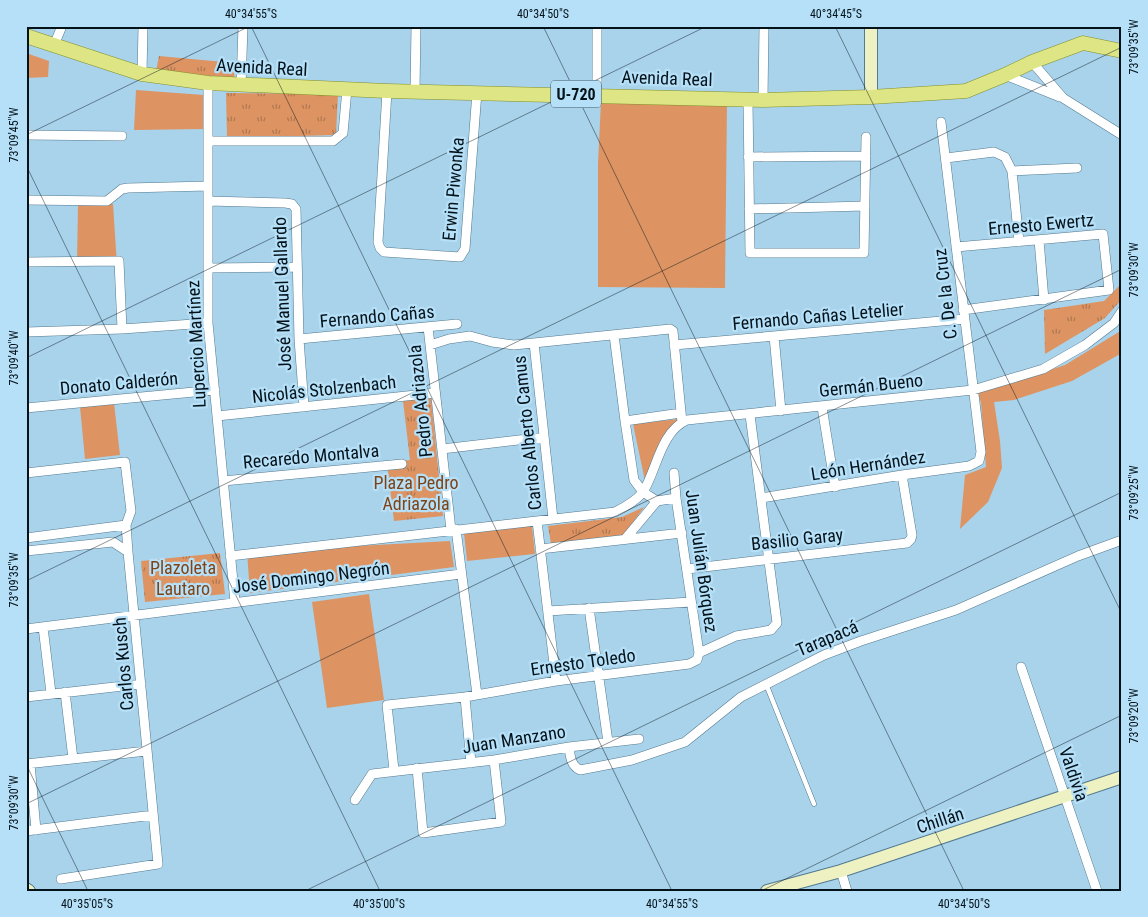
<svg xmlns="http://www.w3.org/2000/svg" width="1148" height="917" font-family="'Roboto Condensed',sans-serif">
<defs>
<pattern id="park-tufts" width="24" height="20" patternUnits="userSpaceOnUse" patternTransform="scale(1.25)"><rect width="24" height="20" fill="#dd9462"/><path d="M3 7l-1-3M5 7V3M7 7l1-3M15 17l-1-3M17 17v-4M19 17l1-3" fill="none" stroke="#b17750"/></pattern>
</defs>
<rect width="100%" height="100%" fill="#a9d3eb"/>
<!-- green -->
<path fill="#dd9462" d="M 26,53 L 49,61 L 48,77 L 26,78 Z
M 136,90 L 204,95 L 204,129 L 134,130 Z
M 601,101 L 727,104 L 725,288 L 598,287 L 598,164 Z
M 78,204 L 113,204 L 117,265 L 77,263 Z
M 1122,330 L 1122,353 L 1072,381 L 1014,400 L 994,402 L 1000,441 L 1002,468 L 988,502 L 960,529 L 965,475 L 986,467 L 981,403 L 978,393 L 1065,365 Z
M 114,403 L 120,455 L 85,459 L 80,407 Z
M 679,419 L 678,424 L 645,481 L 633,424 Z
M 532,526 L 535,554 L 467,561 L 464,533 Z
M 450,541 L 454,567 L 250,593 L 247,552 Z
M 369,594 L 384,700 L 327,708 L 312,602 Z"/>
<!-- park -->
<path fill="url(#park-tufts)" d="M 159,56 L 235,63 L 234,81 L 156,71 Z
M 226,93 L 338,94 L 336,135 L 227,138 Z
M 1119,286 L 1122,292 L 1122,299 L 1105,318 L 1045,354 L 1044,310 L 1104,301 Z
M 431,398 L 443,516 L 394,521 L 387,463 L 384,463 L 410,460 L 403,401 Z
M 644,507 L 624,535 L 551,544 L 548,526 L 622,517 Z
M 220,553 L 225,594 L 145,602 L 141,561 Z"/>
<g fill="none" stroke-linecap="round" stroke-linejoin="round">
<defs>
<path id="lane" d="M 766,684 L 814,804"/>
<path id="street" d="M 597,26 L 597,95
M 54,45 L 62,26
M 1032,62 L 1063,98 L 1122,135
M 142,74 L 143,26
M 1005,75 L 1060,97
M 208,83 L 208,323 L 235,602
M 241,86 L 243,26
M 387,91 L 378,242 L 380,248 L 384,252 L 460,257 L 465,249 L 477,92
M 415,91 L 416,26
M 748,100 L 750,253 L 864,253 L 866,137
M 763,100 L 764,26
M 26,135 L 122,136
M 208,141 L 333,141 L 343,133 L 347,89
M 748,157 L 866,156
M 946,158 L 994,152 L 1005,157 L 1012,171 L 1019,242
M 1012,171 L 1077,168
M 26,200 L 107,201 L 122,189 L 128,188 L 208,186
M 208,201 L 285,203 L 292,204 L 296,209 L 299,339 L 304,407
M 749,209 L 865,206
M 1039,240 L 1044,300
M 956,247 L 1103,234 L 1109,290 L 963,310
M 26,262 L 119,261 L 122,329
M 208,268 L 297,267
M 428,327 L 451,530
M 26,332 L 122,329 L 208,323
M 614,335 L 625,421 L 634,480 L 643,492 L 657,501 L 676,498
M 774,336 L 781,411
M 299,339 L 457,324
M 534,343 L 553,519
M 430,345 L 449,339 L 470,336 L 492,342 L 514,345 L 670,329 L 673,331 L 682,422
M 674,345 L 964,319
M 822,407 L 835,487
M 26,408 L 215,390
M 217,416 L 435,393
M 625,421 L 681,413
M 442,449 L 544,437
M 26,473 L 125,462 L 131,511 L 126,525 L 128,552 L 158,864 L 61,879
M 223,481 L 402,464
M 761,498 L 902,475 L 969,466 L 979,461 L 981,452 L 941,122
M 537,521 L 556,681
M 456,529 L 477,695
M 26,538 L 126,525
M 626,538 L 657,501
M 540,549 L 682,533
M 26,551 L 113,542 L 128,552
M 230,556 L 615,512 C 625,507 636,501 643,492 C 657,470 660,432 687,420 L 973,390 L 1043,369 L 1085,345 L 1114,323 L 1122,311
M 687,569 L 907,543 L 911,539 L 912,535 L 902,475
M 589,608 L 608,742
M 548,611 L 691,602
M 43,627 L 51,693
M 26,629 L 461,574
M 699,653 L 736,636 L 771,630 L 777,623 L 750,415
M 1021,667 L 1097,891
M 65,692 L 73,759
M 26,697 L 141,684
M 465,697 L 471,763
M 569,747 C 570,756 571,766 580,770 L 632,760 L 685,742 L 741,697 L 824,655 L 861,641 L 956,610 L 1078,556 L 1122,540
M 26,764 L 147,751
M 30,764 L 36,830
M 417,768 L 423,833 L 501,822 L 494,760
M 394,770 L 387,705 L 465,697 L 556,681 L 689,664 L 697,660 L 699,653 L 676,498 L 674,473
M 355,800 L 372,774 L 494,760 L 569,747 L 639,739
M 26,831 L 153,815
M 841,871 L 847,891"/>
<path id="secondary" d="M 871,26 L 871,97
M 26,889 L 29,891
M 767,891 L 841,871 L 1122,777"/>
<path id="primary" d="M 26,36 L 142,74 L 208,83 L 387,91 L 763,100 L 871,97 L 966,91 L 1005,75 L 1032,62 L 1083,43 L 1122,51"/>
</defs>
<!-- lane casing -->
<use href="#lane" stroke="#537a90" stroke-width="5.5"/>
<!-- street casing -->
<use href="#street" stroke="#537a90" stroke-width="10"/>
<!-- secondary casing -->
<use href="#secondary" stroke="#537a90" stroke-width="14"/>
<!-- primary casing -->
<use href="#primary" stroke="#838f2a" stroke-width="15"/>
<!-- lane -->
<use href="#lane" stroke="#fff" stroke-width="4.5"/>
<!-- street -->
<use href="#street" stroke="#fff" stroke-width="9"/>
<!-- secondary -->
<use href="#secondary" stroke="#eef2c2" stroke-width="12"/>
<!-- primary -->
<use href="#primary" stroke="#dde585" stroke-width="14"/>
</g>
<!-- ticks -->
<path fill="none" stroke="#04121a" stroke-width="1" stroke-opacity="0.45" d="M 251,26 L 672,891M 543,26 L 964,891M 835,26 L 1122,614M 26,135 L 250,26M 26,165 L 380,891M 26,358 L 707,26M 26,581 L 1122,47M 26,764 L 88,891M 26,804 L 1122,269M 305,891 L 1122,492M 761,891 L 1122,715"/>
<g text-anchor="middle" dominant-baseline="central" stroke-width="4.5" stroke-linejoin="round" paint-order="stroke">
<!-- shield labels -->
<rect fill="#b6e0f8" stroke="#39505d" stroke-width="1" x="551" y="80.5" width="50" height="27" rx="4"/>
<g font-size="16" font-weight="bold" fill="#04121a">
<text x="576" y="94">U-720</text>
</g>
<!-- street labels -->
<g font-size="18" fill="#04121a" stroke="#b6e0f8">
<text transform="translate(262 67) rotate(3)">Avenida Real</text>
<text transform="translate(667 78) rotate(2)">Avenida Real</text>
<text transform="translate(453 189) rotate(-85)">Erwin Piwonka</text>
<text transform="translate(1041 224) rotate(-5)">Ernesto Ewertz</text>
<text transform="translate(282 294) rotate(-92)">José Manuel Gallardo</text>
<text transform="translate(945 294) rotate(-97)">C. De la Cruz</text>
<text transform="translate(377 316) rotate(-5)">Fernando Cañas</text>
<text transform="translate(818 316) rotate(-5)">Fernando Cañas Letelier</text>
<text transform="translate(196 344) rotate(-93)">Lupercio Martínez</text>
<text transform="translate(119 383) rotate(-5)">Donato Calderón</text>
<text transform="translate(871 385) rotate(-6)">Germán Bueno</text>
<text transform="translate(324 389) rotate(-6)">Nicolás Stolzenbach</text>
<text transform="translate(420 401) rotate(-96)">Pedro Adriazola</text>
<text transform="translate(527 433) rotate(-96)">Carlos Alberto Camus</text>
<text transform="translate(311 456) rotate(-5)">Recaredo Montalva</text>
<text transform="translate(868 465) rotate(-9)">León Hernández</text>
<text transform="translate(797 539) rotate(-6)">Basilio Garay</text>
<text transform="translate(702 561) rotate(82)">Juan Julián Bórquez</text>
<text transform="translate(311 577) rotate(-7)">José Domingo Negrón</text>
<text transform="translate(827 638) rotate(-23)">Tarapacá</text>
<text transform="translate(583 662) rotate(-8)">Ernesto Toledo</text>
<text transform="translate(123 664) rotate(-95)">Carlos Kusch</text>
<text transform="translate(514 739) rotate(-9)">Juan Manzano</text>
<text transform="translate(1074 774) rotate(71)">Valdivia</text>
<text transform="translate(940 820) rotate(-18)">Chillán</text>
</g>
<!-- park labels -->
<g font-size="18" fill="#7f4315" stroke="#b6e0f8">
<text x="416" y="482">Plaza Pedro<tspan x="416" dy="21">Adriazola</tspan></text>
<text x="183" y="567">Plazoleta<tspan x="183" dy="21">Lautaro</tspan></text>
</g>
</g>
<!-- border -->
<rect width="1148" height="917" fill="none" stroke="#b6e0f8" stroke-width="55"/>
<rect x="28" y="28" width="1092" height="862" fill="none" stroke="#04121a" stroke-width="2"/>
<g font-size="12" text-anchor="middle" fill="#04121a">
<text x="251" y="18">40°34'55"S</text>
<text x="543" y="18">40°34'50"S</text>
<text x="836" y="18">40°34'45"S</text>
<text transform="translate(1134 47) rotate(-90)" y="4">73°09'35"W</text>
<text transform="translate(14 135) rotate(-90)" y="4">73°09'45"W</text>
<text transform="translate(1134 270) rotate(-90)" y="4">73°09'30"W</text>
<text transform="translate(14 358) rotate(-90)" y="4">73°09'40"W</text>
<text transform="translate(1134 493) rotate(-90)" y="4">73°09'25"W</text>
<text transform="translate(14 580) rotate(-90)" y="4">73°09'35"W</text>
<text transform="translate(1134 716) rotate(-90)" y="4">73°09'20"W</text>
<text transform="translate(14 803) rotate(-90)" y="4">73°09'30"W</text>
<text x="87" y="908">40°35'05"S</text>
<text x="379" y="908">40°35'00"S</text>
<text x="672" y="908">40°34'55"S</text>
<text x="964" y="908">40°34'50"S</text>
</g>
</svg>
